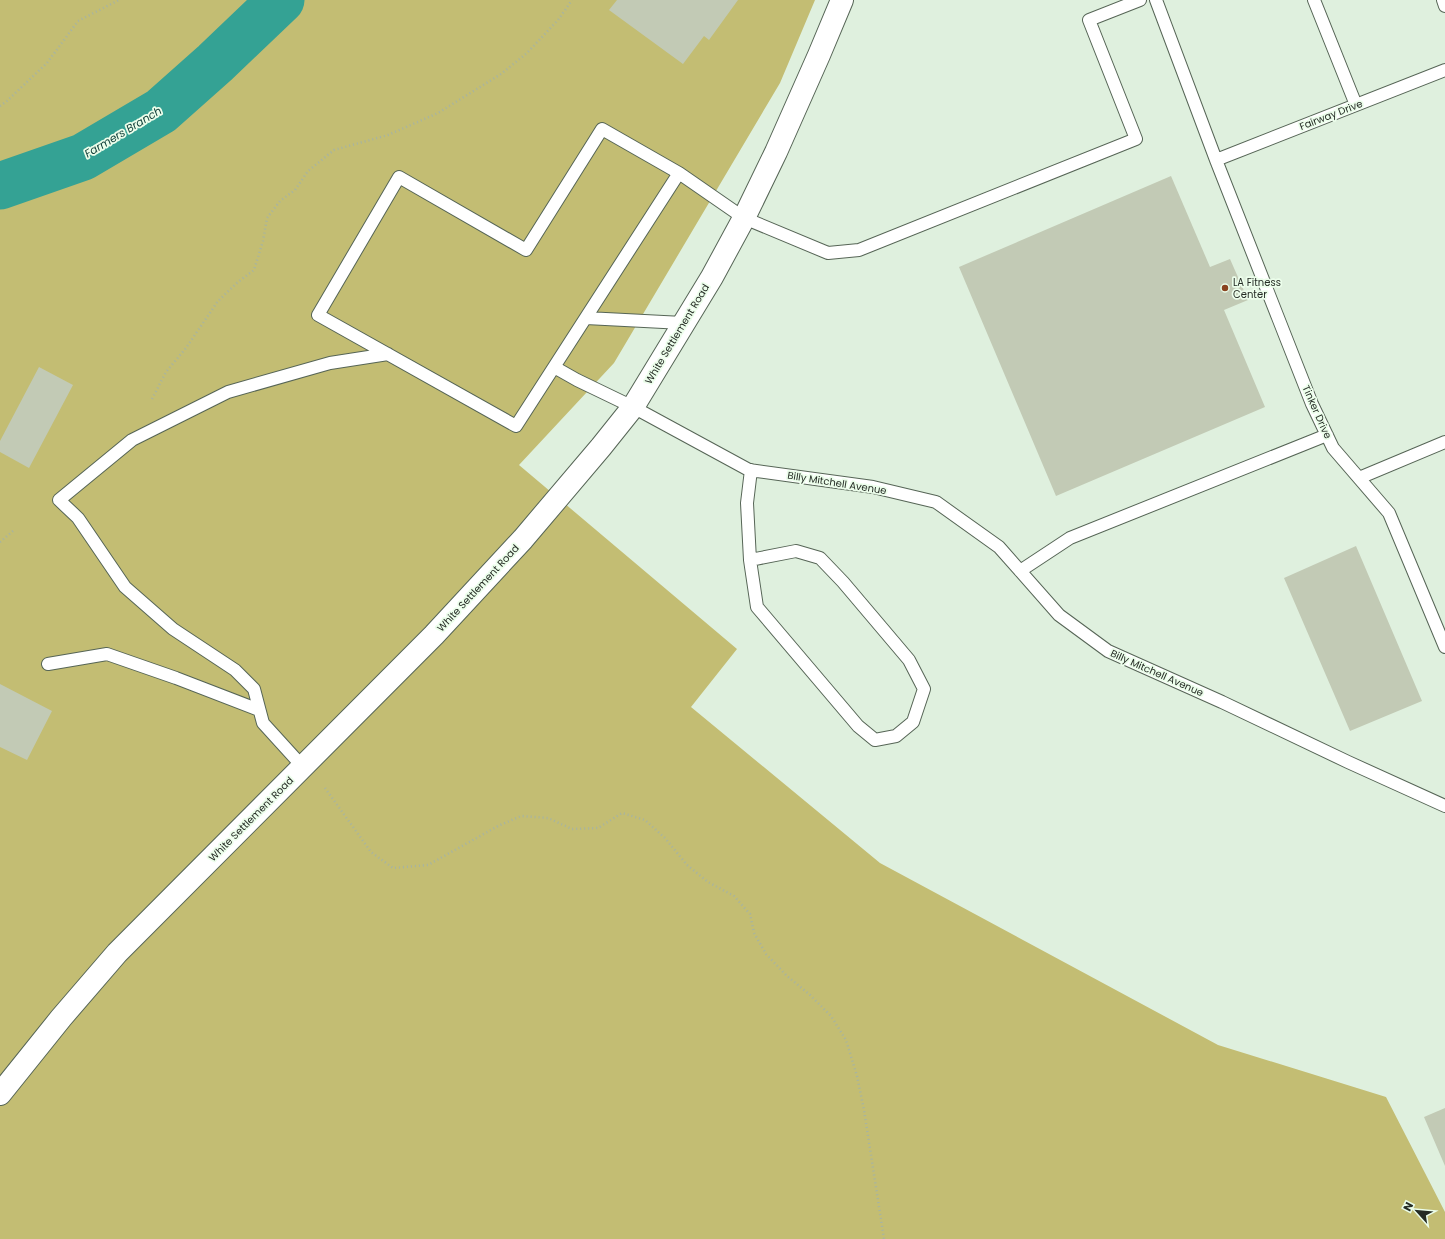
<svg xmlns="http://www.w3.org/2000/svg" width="1445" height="1239" font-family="Poppins,sans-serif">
<rect width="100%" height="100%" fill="#dff0de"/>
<!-- green -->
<path fill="#c3bd73" d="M 0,0 L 815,0 L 780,83 L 614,363 L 519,465 L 737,649 L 691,707 L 880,863 L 1218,1045 L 1386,1097 L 1445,1212 L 1445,1239 L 0,1239 Z"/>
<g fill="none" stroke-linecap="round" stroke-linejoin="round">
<!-- river -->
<path stroke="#34a294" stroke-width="47" d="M 0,186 L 83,157 L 161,111 L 215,63 L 281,0"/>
</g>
<!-- building -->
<path fill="#c2cab5" d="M 617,0 L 738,0 L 709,40 L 704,36 L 683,64 L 609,10 Z
M 1171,176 L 1210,267 L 1230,259 L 1248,300 L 1224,310 L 1265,407 L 1056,496 L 959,267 Z
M 39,367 L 73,385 L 29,468 L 0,452 L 0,441 Z
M 1356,546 L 1422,701 L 1350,731 L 1284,578 Z
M 0,684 L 52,711 L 27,760 L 0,747 Z
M 1445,1108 L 1445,1166 L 1424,1117 Z"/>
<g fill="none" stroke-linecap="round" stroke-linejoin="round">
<defs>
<path id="service" d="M 1156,0 L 1216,160 L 1312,404 L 1333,448 L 1389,513 L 1445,647
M 1314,0 L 1356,105
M 1443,0 L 1445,6
M 1216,160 L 1445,70
M 679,173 L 744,218 L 828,253 L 859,250 L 1136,139 L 1089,20 L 1140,0
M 586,318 L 683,323
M 554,367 L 516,426 L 318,315 L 399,177 L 526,250 L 602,129 L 679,173 L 554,367 L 577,380 L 633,407 L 749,470 L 873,487 L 936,502 L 999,547 L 1059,615 L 1108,651 L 1222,702 L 1348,762 L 1445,806
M 1359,478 L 1445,442
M 750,560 L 796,551 L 820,558 L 843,582 L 909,660 L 924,689 L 913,722 L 896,736 L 875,740 L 858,726 L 757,607 L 750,560 L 747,503 L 751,470
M 1020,571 L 1070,538 L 1327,435
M 48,664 L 107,654 L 176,678 L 259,710
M 303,767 L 263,723 L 254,689 L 235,670 L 173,629 L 125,587 L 78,518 L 59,500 L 132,440 L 228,392 L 330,363 L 388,354"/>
<path id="minor" d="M 0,1094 L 61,1018 L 117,953 L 434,635 L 523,539 L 601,447 L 633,407 L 712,277 L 744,218 L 776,152 L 819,55 L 842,0"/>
</defs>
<!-- service casing -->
<use href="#service" stroke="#566556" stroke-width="14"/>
<!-- minor casing -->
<use href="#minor" stroke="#566556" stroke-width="24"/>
<!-- path -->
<path stroke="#a5b3a5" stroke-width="2.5" stroke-dasharray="1 3" stroke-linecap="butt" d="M 0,106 L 7,101 L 47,63 L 78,21 L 119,0
M 152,399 L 166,372 L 186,348 L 218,301 L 238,282 L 254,270 L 263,241 L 267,218 L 280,201 L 295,190 L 308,171 L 334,150 L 388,135 L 438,113 L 501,74 L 527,53 L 558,20 L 572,0
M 0,542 L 13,531
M 325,788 L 371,852 L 393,868 L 428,865 L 498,826 L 521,816 L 548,818 L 572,829 L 598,828 L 622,813 L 645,820 L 665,838 L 687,865 L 708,882 L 734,896 L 750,914 L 754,933 L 766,954 L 787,976 L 809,994 L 831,1016 L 846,1040 L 857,1076 L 864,1110 L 884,1239"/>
<!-- service -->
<use href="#service" stroke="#fff" stroke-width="12"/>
<!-- minor -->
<use href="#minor" stroke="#fff" stroke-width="22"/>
</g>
<!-- markers -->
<circle fill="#89421f" stroke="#ecfeeb" stroke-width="1.5" cx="1225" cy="288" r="4"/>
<g text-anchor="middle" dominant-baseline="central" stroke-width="3.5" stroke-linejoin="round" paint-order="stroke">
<!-- street labels -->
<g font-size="10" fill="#252c25" stroke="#ecfeeb">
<text transform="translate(1331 115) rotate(-21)">Fairway Drive</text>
<text transform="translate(677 334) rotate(-59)">White Settlement Road</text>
<text transform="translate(1317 412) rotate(66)">Tinker Drive</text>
<text transform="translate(837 483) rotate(9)">Billy Mitchell Avenue</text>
<text transform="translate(478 588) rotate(-47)">White Settlement Road</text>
<text transform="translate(1157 673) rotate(24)">Billy Mitchell Avenue</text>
<text transform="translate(251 819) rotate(-45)">White Settlement Road</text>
</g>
<!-- poi labels -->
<g font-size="10" fill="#252c25" stroke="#ecfeeb" text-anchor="start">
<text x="1233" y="282">LA Fitness<tspan x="1233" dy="12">Center</tspan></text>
</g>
<!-- water labels -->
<g font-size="11" font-style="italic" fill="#10403a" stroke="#ecfeeb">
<text transform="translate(123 132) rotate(-31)">Farmers Branch</text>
</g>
</g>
<!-- north arrow -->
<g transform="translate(1417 1211) rotate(297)" stroke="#ecfeeb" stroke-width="3" paint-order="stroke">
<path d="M0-3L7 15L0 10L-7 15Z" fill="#252c25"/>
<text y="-6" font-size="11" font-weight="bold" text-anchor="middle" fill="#252c25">N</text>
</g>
</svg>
